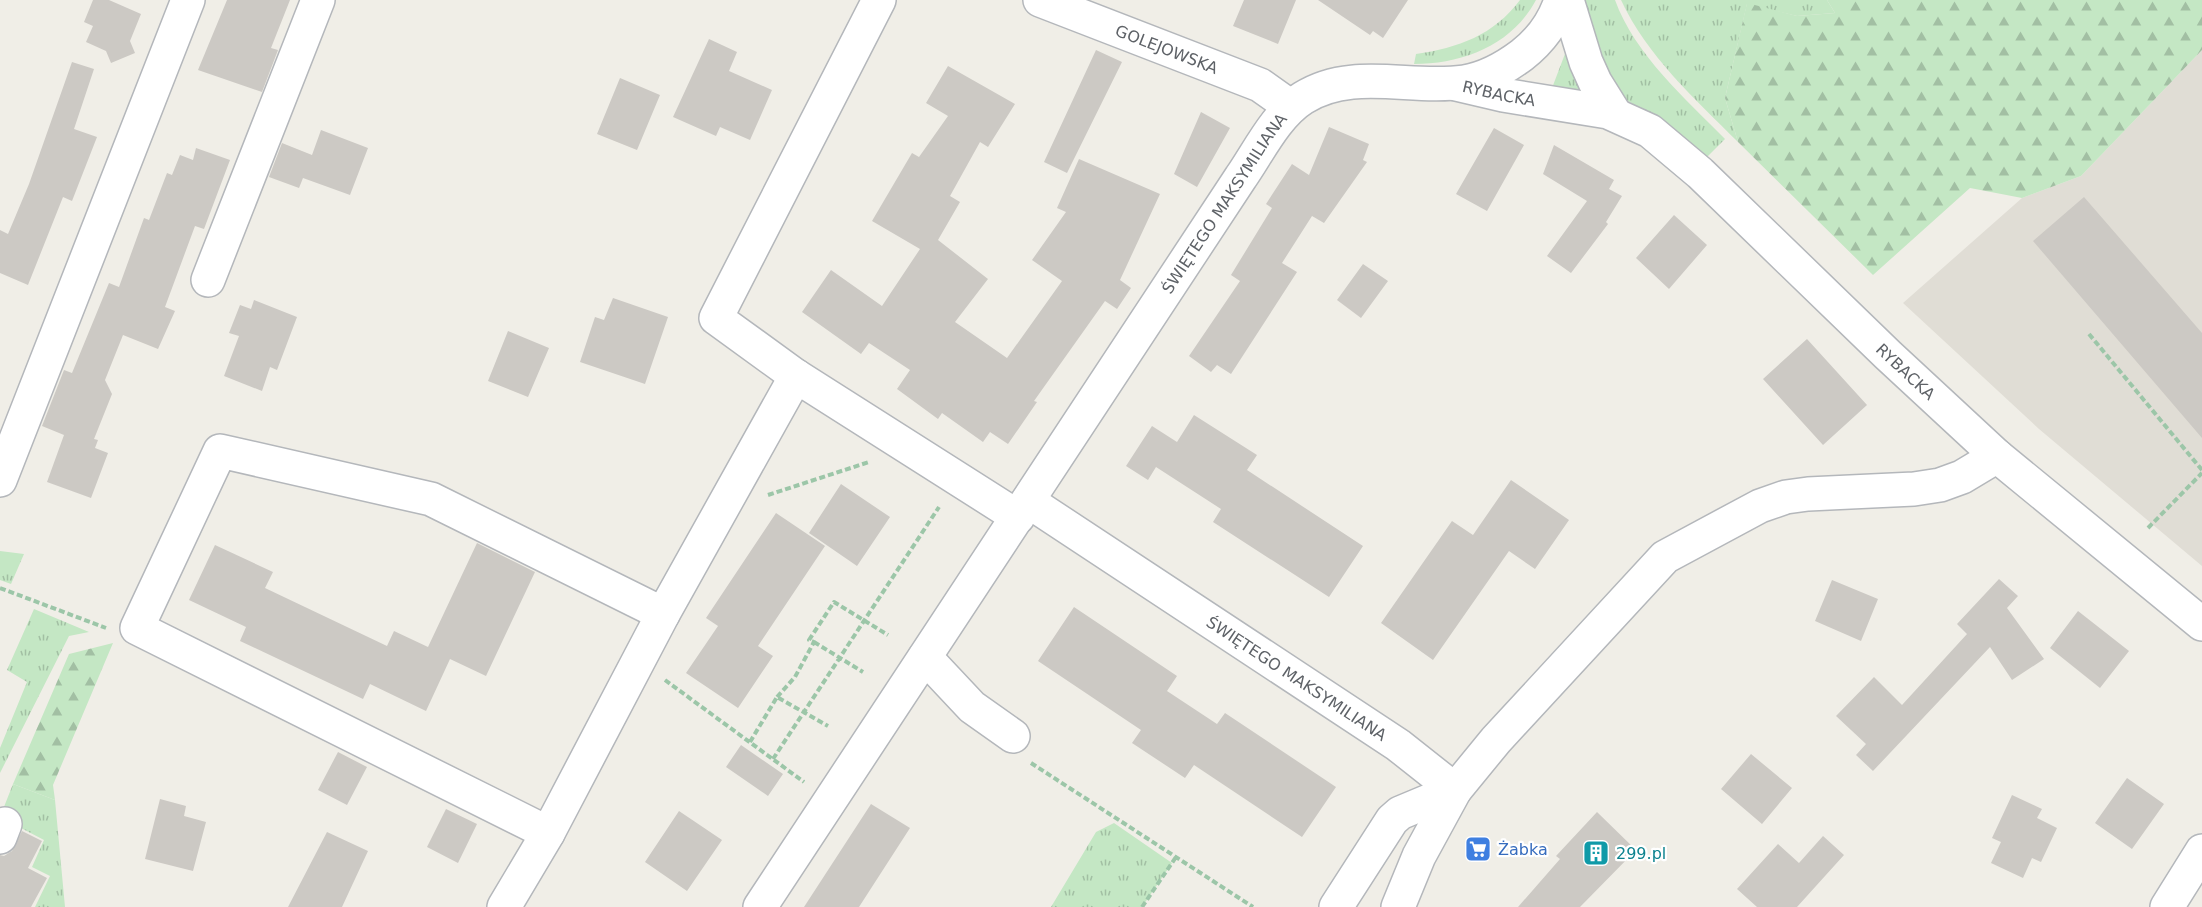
<svg xmlns="http://www.w3.org/2000/svg" width="2202" height="907" font-family="'DejaVu Sans',sans-serif">
<defs>
<pattern id="grass-tufts" width="24" height="20" patternUnits="userSpaceOnUse" patternTransform="scale(1.5)"><rect width="24" height="20" fill="#c4e7c4"/><path d="M3 7l-1-3M5 7V3M7 7l1-3M15 17l-1-3M17 17v-4M19 17l1-3" fill="none" stroke="#a2bfa3"/></pattern>
<pattern id="forest-firs" width="22" height="20" patternUnits="userSpaceOnUse" patternTransform="scale(1.5)"><rect width="22" height="20" fill="#c4e7c4"/><path d="M5 1l3.5 6h-7zM16 11l3.5 6h-7z" fill="#a2bfa3"/></pattern>
</defs>
<rect width="100%" height="100%" fill="#f0eee7"/>
<!-- education -->
<path fill="#e0ddd5" d="M 2202,50 L 2202,566 L 2039,429 L 1903,303 L 2022,198 L 2081,176 Z"/>
<!-- grass -->
<path fill="url(#grass-tufts)" d="M 1520,0 L 1536,0 C 1512,45 1463,64 1414,64 L 1416,54 C 1458,48 1494,35 1520,0 Z
M 1583,0 L 1615,0 C 1635,55 1685,98 1725,139 L 1706,158 L 1673,129 L 1628,101 L 1611,87 Z
M 1621,0 L 1827,0 L 1835,13 L 1797,16 L 1747,4 L 1725,98 L 1738,142 C 1695,99 1647,56 1621,0 Z
M 1568,46 L 1589,92 L 1552,88 Z
M 0,551 L 24,554 L 11,584 L 0,580 Z
M 34,609 L 89,632 L 69,636 L 0,773 L 0,748 L 27,682 L 7,670 Z
M 13,784 L 55,800 L 65,907 L 35,907 L 50,876 L 32,867 L 44,840 L 0,817 Z
M 1114,823 L 1172,863 L 1142,907 L 1051,907 L 1096,832 Z"/>
<!-- forest -->
<path fill="url(#forest-firs)" d="M 1827,0 L 2202,0 L 2202,50 L 2081,176 L 2022,198 L 1970,188 L 1873,275 L 1738,142 L 1725,98 L 1747,3 L 1797,16 L 1835,13 Z
M 113,643 L 53,785 L 55,800 L 13,784 L 69,654 Z"/>
<!-- building -->
<path fill="#ccc9c4" d="M 93,0 L 109,0 L 141,14 L 130,41 L 135,53 L 111,63 L 106,51 L 86,42 L 93,26 L 84,22 Z
M 227,0 L 290,0 L 271,48 L 278,50 L 262,92 L 198,70 Z
M 1244,0 L 1296,0 L 1278,44 L 1233,26 Z
M 1318,0 L 1408,0 L 1383,38 L 1373,31 L 1370,35 Z
M 709,39 L 737,52 L 729,71 L 772,90 L 750,140 L 720,127 L 716,136 L 673,117 Z
M 1096,50 L 1122,62 L 1067,173 L 1044,162 Z
M 72,62 L 94,69 L 74,129 L 97,137 L 72,201 L 63,197 L 28,285 L 0,273 L 0,230 L 8,234 L 29,184 Z
M 948,66 L 1015,104 L 988,147 L 980,142 L 950,196 L 960,202 L 938,240 L 988,279 L 955,322 L 1007,358 L 1062,281 L 1032,260 L 1066,212 L 1057,208 L 1079,159 L 1160,194 L 1120,280 L 1131,288 L 1117,309 L 1105,301 L 1034,401 L 1037,402 L 1008,444 L 990,432 L 983,442 L 942,413 L 938,419 L 897,389 L 910,370 L 869,343 L 861,354 L 802,312 L 831,270 L 882,306 L 920,249 L 872,221 L 912,153 L 919,157 L 948,116 L 926,103 Z
M 620,78 L 660,95 L 637,150 L 597,134 Z
M 1201,112 L 1230,128 L 1197,187 L 1174,174 Z
M 1329,127 L 1369,144 L 1363,160 L 1367,162 L 1324,223 L 1312,216 L 1282,263 L 1297,272 L 1231,374 L 1217,365 L 1211,372 L 1189,356 L 1240,281 L 1231,275 L 1272,208 L 1266,204 L 1292,164 L 1309,175 Z
M 1494,128 L 1524,145 L 1487,211 L 1456,194 Z
M 321,130 L 368,148 L 350,195 L 303,178 L 299,188 L 269,177 L 282,143 L 312,155 Z
M 1554,145 L 1614,180 L 1609,189 L 1622,196 L 1606,222 L 1608,224 L 1571,273 L 1547,256 L 1587,201 L 1543,174 Z
M 196,148 L 230,160 L 204,229 L 195,226 L 165,307 L 175,311 L 158,349 L 123,335 L 105,380 L 112,394 L 94,439 L 98,440 L 95,448 L 108,453 L 91,498 L 47,482 L 64,435 L 42,426 L 64,370 L 72,373 L 109,283 L 119,287 L 144,218 L 149,220 L 167,173 L 172,175 L 180,155 L 193,160 Z
M 2084,197 L 2202,333 L 2202,438 L 2033,241 Z
M 1674,215 L 1707,245 L 1669,289 L 1636,258 Z
M 1363,264 L 1388,281 L 1361,318 L 1337,300 Z
M 613,298 L 668,317 L 645,384 L 580,362 L 595,317 L 604,320 Z
M 254,300 L 297,317 L 277,370 L 270,367 L 262,391 L 224,376 L 239,336 L 229,333 L 240,305 L 251,309 Z
M 508,331 L 549,348 L 528,397 L 488,381 Z
M 1807,339 L 1867,405 L 1823,445 L 1763,379 Z
M 1194,415 L 1257,455 L 1247,470 L 1363,546 L 1329,597 L 1213,522 L 1221,509 L 1156,467 L 1148,480 L 1126,466 L 1152,426 L 1177,442 Z
M 1511,480 L 1569,520 L 1535,569 L 1509,551 L 1433,660 L 1381,623 L 1452,521 L 1473,535 Z
M 841,484 L 890,517 L 857,566 L 809,533 Z
M 776,513 L 825,546 L 758,646 L 773,656 L 738,708 L 686,673 L 718,626 L 706,618 Z
M 477,543 L 535,572 L 486,676 L 450,659 L 426,711 L 370,684 L 363,699 L 240,641 L 246,627 L 189,600 L 215,545 L 273,572 L 265,588 L 387,646 L 394,631 L 428,647 Z
M 1999,579 L 2018,596 L 2007,608 L 2044,659 L 2012,680 L 1990,647 L 1873,771 L 1856,755 L 1866,744 L 1836,716 L 1874,677 L 1902,705 L 1967,634 L 1957,624 Z
M 1832,580 L 1878,599 L 1861,641 L 1815,621 Z
M 1074,607 L 1177,676 L 1167,691 L 1217,724 L 1225,713 L 1336,787 L 1302,837 L 1194,765 L 1185,778 L 1132,743 L 1141,730 L 1038,661 Z
M 2078,611 L 2129,651 L 2100,688 L 2050,648 Z
M 741,745 L 783,774 L 768,796 L 726,767 Z
M 338,752 L 367,767 L 347,805 L 318,790 Z
M 1751,754 L 1792,788 L 1762,824 L 1721,789 Z
M 2127,778 L 2164,804 L 2132,849 L 2095,823 Z
M 2012,795 L 2042,809 L 2037,818 L 2057,828 L 2041,862 L 2032,858 L 2023,878 L 1991,863 L 2001,842 L 1992,838 Z
M 160,799 L 186,806 L 184,816 L 206,822 L 193,871 L 145,859 Z
M 871,804 L 910,828 L 859,907 L 804,907 Z
M 446,809 L 477,824 L 458,863 L 427,847 Z
M 679,811 L 722,840 L 687,891 L 645,862 Z
M 1597,812 L 1636,850 L 1580,907 L 1518,907 L 1560,859 L 1556,856 Z
M 22,831 L 42,841 L 28,868 L 47,878 L 31,907 L 0,907 L 0,855 L 4,856 L 12,851 Z
M 327,832 L 368,851 L 342,907 L 288,907 Z
M 1823,836 L 1844,855 L 1797,907 L 1757,907 L 1737,889 L 1778,844 L 1799,863 Z"/>
<g fill="none" stroke-linecap="round" stroke-linejoin="round">
<defs>
<g id="minor">
<path d="M 879,0 L 716,318 L 796,376 L 1018,517"/>
<path id="s1" d="M 1040,0 L 1260,85 L 1291,107"/>
<path d="M 1567,0 L 1586,62 L 1595,82 L 1615,114"/>
<path id="s2" d="M 1456,84 L 1503,95 L 1608,112 L 1650,131 L 1700,173 L 1888,355 L 1997,456 L 2202,624"/>
<path d="M 208,280 L 318,0"/>
<path d="M 0,480 L 188,0"/>
<path id="s3" d="M 1028,501 L 1398,745 L 1455,790 L 1419,856 L 1398,907"/>
<path d="M 925,657 L 972,707 L 1013,736"/>
<path d="M 548,833 L 137,628 L 220,451 L 431,499 L 663,614"/>
<path d="M 0,837 L 5,824"/>
<path d="M 504,907 L 548,833 L 663,614 L 796,376"/>
<path id="s4" d="M 760,907 L 1241,177 C 1259,151 1276,115 1303,98 C 1352,67 1411,90 1464,82 C 1484,79 1506,67 1522,55 C 1540,41 1554,22 1561,0"/>
<path d="M 1336,907 L 1392,820 L 1400,813 L 1455,790 L 1496,740 L 1665,557 L 1760,506 L 1786,497 L 1808,494 L 1914,489 L 1940,485 L 1962,477 L 1997,456"/>
<path d="M 2167,907 L 2202,851"/>
</g>
</defs>
<!-- minor casing -->
<use href="#minor" stroke="#b4b7bb" stroke-width="36"/>
<!-- path -->
<path stroke="#9cc6a8" stroke-width="4" stroke-dasharray="6 3" stroke-linecap="butt" d="M 2089,334 L 2202,470
M 768,495 L 869,462
M 2148,528 L 2202,473
M 0,588 L 106,628
M 814,642 L 863,672
M 665,680 L 804,782
M 777,697 L 795,677 L 814,642 L 809,640 L 834,602 L 888,635
M 750,742 L 777,697 L 828,726
M 773,759 L 939,507
M 1031,763 L 1253,907
M 1142,907 L 1176,857"/>
<!-- minor -->
<use href="#minor" stroke="#fff" stroke-width="33"/>
</g>
<!-- icons -->
<defs>
<symbol id="supermarket-square" viewBox="-11 -11 22 22"><rect x="-9" y="-9" width="18" height="18" rx="4" fill="#3f7fe0" stroke="#fff"/><path d="M-6-5.5h2.5l.6 2H6L4.5 2H-2.5L-4.4-4H-6ZM-1.5 3.2a1.3 1.3 0 1 0 .1 0ZM3 3.2a1.3 1.3 0 1 0 .1 0Z" fill="#fff"/></symbol>
<symbol id="building-square" viewBox="-11 -11 22 22"><rect x="-9" y="-9" width="18" height="18" rx="4" fill="#0f9aa8" stroke="#fff"/><path d="M-4-6H4V6H1V3H-1V6H-4ZM-2.5-4.3h1.7v1.8h-1.7ZM.8-4.3h1.7v1.8H.8ZM-2.5-1h1.7V.8h-1.7ZM.8-1h1.7V.8H.8Z" fill="#fff"/></symbol>
</defs>
<g fill-rule="evenodd">
<use href="#supermarket-square" x="1463" y="834" width="30" height="30"/>
<use href="#building-square" x="1581" y="838" width="30" height="30"/>
</g>
<g text-anchor="middle" dominant-baseline="central" stroke-width="4.5" stroke-linejoin="round" paint-order="stroke">
<!-- street labels -->
<g font-size="16" fill="#5e6267" stroke="#fff">
<text stroke="none"><textPath href="#s1" startOffset="136">GOLEJOWSKA</textPath></text>
<text stroke="none"><textPath href="#s2" startOffset="44">RYBACKA</textPath></text>
<text stroke="none"><textPath href="#s4" startOffset="843">ŚWIĘTEGO MAKSYMILIANA</textPath></text>
<text stroke="none"><textPath href="#s2" startOffset="552">RYBACKA</textPath></text>
<text stroke="none"><textPath href="#s3" startOffset="322">ŚWIĘTEGO MAKSYMILIANA</textPath></text>
</g>
<!-- shop labels -->
<g font-size="16" fill="#366cbe" stroke="#fff" text-anchor="start">
<text x="1498" y="849">Żabka</text>
</g>
<!-- culture labels -->
<g font-size="16" fill="#0d838f" stroke="#fff" text-anchor="start">
<text x="1616" y="853">299.pl</text>
</g>
</g>
</svg>
